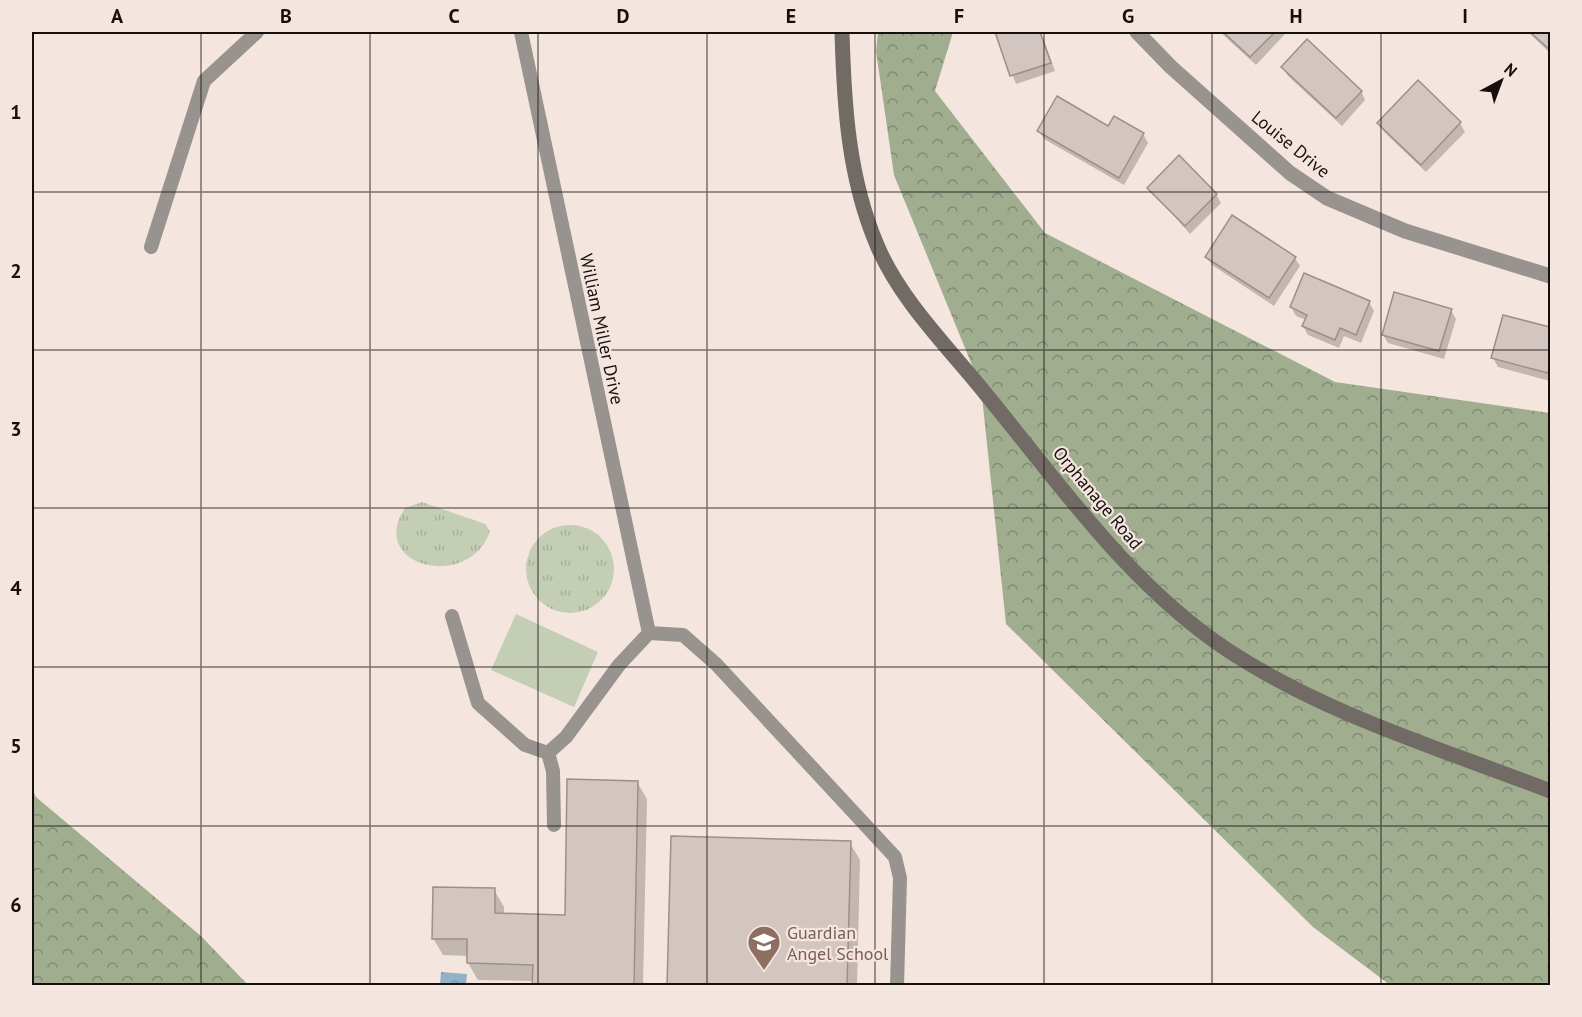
<svg xmlns="http://www.w3.org/2000/svg" width="1582" height="1017" font-family="'PT Sans',sans-serif">
<defs>
<pattern id="forest-crowns" width="20" height="18" patternUnits="userSpaceOnUse" patternTransform="scale(1.5)"><rect width="20" height="18" fill="#a0ad8f"/><path d="M2 6a3 3 0 1 1 6 0M12 15a3 3 0 1 1 6 0" fill="none" stroke="#818b73"/></pattern>
<pattern id="park-tufts" width="24" height="20" patternUnits="userSpaceOnUse" patternTransform="scale(1.5)"><rect width="24" height="20" fill="#c3ceb5"/><path d="M3 7l-1-3M5 7V3M7 7l1-3M15 17l-1-3M17 17v-4M19 17l1-3" fill="none" stroke="#a7b09a"/></pattern>
<pattern id="water-ripples" width="26" height="14" patternUnits="userSpaceOnUse" patternTransform="scale(1.5)"><rect width="26" height="14" fill="#93b1c6"/><path d="M2 4q2-2 4 0t4 0M15 11q2-2 4 0t4 0" fill="none" stroke="#7e97a9"/></pattern>
</defs>
<rect width="100%" height="100%" fill="#f4e5df"/>
<!-- green -->
<path fill="#c3ceb5" d="M 516,614 L 598,652 L 574,707 L 491,670 Z"/>
<!-- forest -->
<path fill="url(#forest-crowns)" d="M 878,32 L 953,32 L 935,91 L 1045,233 L 1335,382 L 1550,413 L 1550,985 L 1390,985 L 1313,927 L 1006,624 L 981,387 L 894,175 L 876,51 Z
M 32,789 L 36,797 L 201,936 L 248,985 L 32,985 Z"/>
<!-- park -->
<path fill="url(#park-tufts)" d="M 422,502 L 485,524 L 490,531 C 470,592 366,567 405,508 Z
M526 569a44 44 0 1 1 88 0a44 44 0 1 1-88 0Z"/>
<!-- water -->
<path fill="url(#water-ripples)" d="M 441,972 L 467,974 L 466,985 L 440,985 Z"/>
<!-- shadow -->
<path fill="#0003" d="M 996,32 L 1041,32 L 1055,71 L 1016,84 Z
M 1220,32 L 1285,32 L 1286,33 L 1256,65 Z
M 1528,32 L 1550,32 L 1550,53 Z
M 1283,67 L 1361,91 L 1365,100 L 1342,126 L 1288,76 Z
M 1418,82 L 1460,123 L 1465,132 L 1426,172 L 1384,132 L 1379,123 Z
M 1109,128 L 1143,134 L 1148,143 L 1124,185 L 1044,139 L 1039,131 Z
M 1149,188 L 1216,194 L 1221,203 L 1190,234 Z
M 1207,257 L 1295,258 L 1300,266 L 1274,306 L 1212,265 Z
M 1369,302 L 1374,311 L 1361,343 L 1344,336 L 1339,348 L 1308,335 L 1303,326 L 1306,320 L 1296,316 L 1291,307 Z
M 1451,310 L 1456,319 L 1444,359 L 1388,343 L 1383,335 Z
M 1504,317 L 1550,329 L 1550,381 L 1498,367 L 1493,358 Z
M 637,782 L 647,799 L 643,986 L 534,986 L 534,981 L 478,980 L 468,963 L 468,956 L 443,955 L 433,938 L 494,890 L 504,907 L 504,915 L 567,916 Z
M 850,843 L 860,860 L 857,986 L 668,986 Z"/>
<!-- building -->
<path fill="#d3c5bf" stroke="#9d8f89" stroke-width="1.5" d="M 995,32 L 1040,32 L 1051,63 L 1010,76 Z
M 1223,32 L 1275,32 L 1250,57 Z
M 1530,32 L 1550,32 L 1550,50 Z
M 1307,39 L 1362,91 L 1336,118 L 1281,67 Z
M 1418,80 L 1461,122 L 1421,165 L 1377,123 Z
M 1057,96 L 1108,126 L 1114,116 L 1144,133 L 1119,178 L 1037,131 Z
M 1179,155 L 1217,194 L 1185,226 L 1147,188 Z
M 1232,215 L 1296,257 L 1269,298 L 1205,257 Z
M 1304,273 L 1370,301 L 1356,335 L 1340,328 L 1335,340 L 1302,326 L 1307,315 L 1290,307 Z
M 1394,292 L 1452,309 L 1439,351 L 1382,335 Z
M 1503,315 L 1550,327 L 1550,362 L 1548,373 L 1491,358 Z
M 567,779 L 638,781 L 634,986 L 532,986 L 533,965 L 467,963 L 467,939 L 432,939 L 433,887 L 495,888 L 495,913 L 565,915 Z
M 671,836 L 851,841 L 847,986 L 667,986 Z"/>
<g fill="none" stroke-linecap="round" stroke-linejoin="round">
<!-- service -->
<path stroke="#98938f" stroke-width="14" d="M 521,32 L 649,633
M 151,247 L 204,81 L 257,32
M 452,616 L 478,703 L 525,745 L 548,753 L 566,737 L 619,665 L 649,633 L 683,635 L 716,664 L 895,857 L 900,878 L 897,986
M 548,753 L 553,771 L 554,825"/>
<!-- minor -->
<path stroke="#98938f" stroke-width="15" d="M 1137,32 L 1171,67 L 1290,173 L 1327,198 L 1405,231 L 1550,276"/>
<!-- secondary -->
<path stroke="#726b65" stroke-width="15" d="M 842,32 C 844,104 848,177 877,245 C 900,300 948,347 985,393 C 1059,483 1130,586 1229,651 C 1327,715 1442,749 1550,791"/>
</g>
<!-- grid -->
<path fill="none" stroke="#15100e" stroke-width="1.5" stroke-opacity="0.55" d="M 201,32 L 201,986M 370,32 L 370,986M 538,32 L 538,986M 707,32 L 707,986M 875,32 L 875,986M 1044,32 L 1044,986M 1212,32 L 1212,986M 1381,32 L 1381,986M 32,192 L 1550,192M 32,350 L 1550,350M 32,508 L 1550,508M 32,667 L 1550,667M 32,826 L 1550,826"/>
<!-- icons -->
<defs>
<symbol id="school-pin" viewBox="-11 -11 22 30"><path d="M0 17L-7.5 6A9.5 9.5 0 1 1 7.5 6Z" fill="#8d6e63" stroke="#f4e5df"/><path d="M0-5L7-2L0 1L-7-2ZM-4 1L0 2.5L4 1V4Q0 6-4 4Z" fill="#fff"/></symbol>
</defs>
<g fill-rule="evenodd">
<use href="#school-pin" x="745" y="923" width="38" height="52"/>
</g>
<g text-anchor="middle" dominant-baseline="central" stroke-width="4.5" stroke-linejoin="round" paint-order="stroke">
<!-- street labels -->
<g font-size="18" fill="#15100e" stroke="#f4e5df">
<text transform="translate(1291 144) rotate(39)">Louise Drive</text>
<text transform="translate(602 329) rotate(78)">William Miller Drive</text>
<text transform="translate(1098 498) rotate(50)">Orphanage Road</text>
</g>
<!-- education labels -->
<g font-size="18" fill="#785e54" stroke="#f4e5df" text-anchor="start">
<text x="787" y="932">Guardian<tspan x="787" dy="21">Angel School</tspan></text>
</g>
</g>
<!-- border -->
<rect width="1582" height="1017" fill="none" stroke="#f4e5df" stroke-width="66"/>
<!-- north arrow -->
<g transform="translate(1501 81) rotate(41)" stroke="#f4e5df" stroke-width="4.5" paint-order="stroke">
<path d="M0-4.5L10 22L0 15L-10 22Z" fill="#15100e"/>
<text y="-9" font-size="16" font-weight="bold" text-anchor="middle" fill="#15100e">N</text>
</g>
<rect x="33" y="33" width="1516" height="951" fill="none" stroke="#15100e" stroke-width="2"/>
<g font-size="20" text-anchor="middle" font-weight="bold" fill="#15100e">
<text x="117" y="23">A</text>
<text x="286" y="23">B</text>
<text x="454" y="23">C</text>
<text x="623" y="23">D</text>
<text x="791" y="23">E</text>
<text x="959" y="23">F</text>
<text x="1128" y="23">G</text>
<text x="1296" y="23">H</text>
<text x="1465" y="23">I</text>
<text x="16" y="119">1</text>
<text x="16" y="278">2</text>
<text x="16" y="436">3</text>
<text x="16" y="595">4</text>
<text x="16" y="753">5</text>
<text x="16" y="912">6</text>
</g>
</svg>
